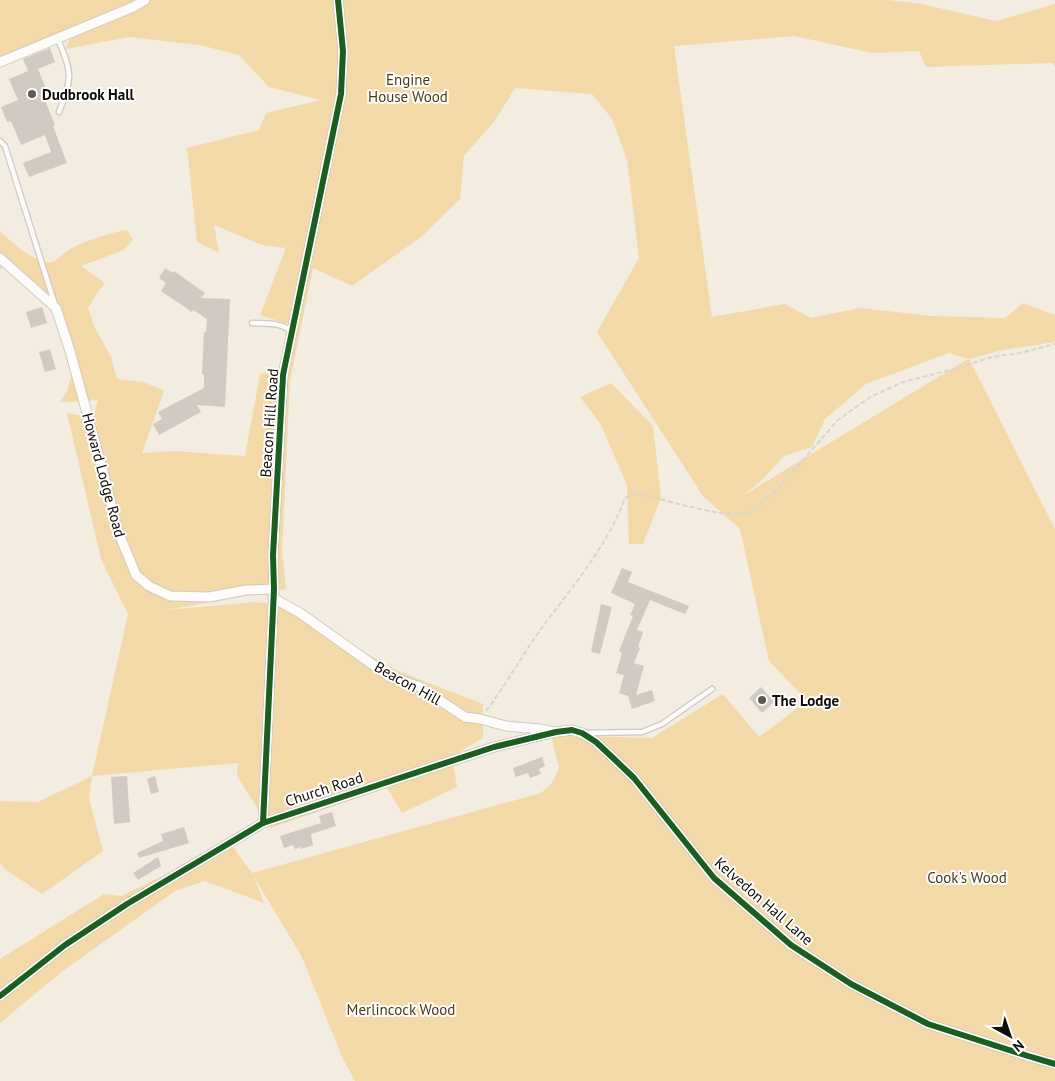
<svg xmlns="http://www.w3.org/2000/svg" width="1055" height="1081" font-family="'PT Sans',sans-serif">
<rect width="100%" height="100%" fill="#f2ece1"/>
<!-- green -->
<path fill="#f3d9a8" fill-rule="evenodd" d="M 0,0 L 888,0 L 922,4 L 996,21 L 1055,4 L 1055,67 L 1053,63 L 926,67 L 919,51 L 872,53 L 794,36 L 674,46 L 712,317 L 785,304 L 811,318 L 860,308 L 931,316 L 1005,318 L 1023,303 L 1055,315 L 1055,342 L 1002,350 L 969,359 L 1055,529 L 1055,1081 L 355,1081 L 342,1057 L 302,957 L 254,877 L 264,903 L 205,881 L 175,891 L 64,970 L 0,1023 L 0,959 L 104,894 L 121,896 L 187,864 L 233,847 L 252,873 L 541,793 L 552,783 L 559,769 L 551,735 L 652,738 L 723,694 L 759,737 L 807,701 L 769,661 L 740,529 L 703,496 L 597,332 L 639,258 L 627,160 L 612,119 L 592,94 L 515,88 L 496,119 L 464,156 L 460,199 L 421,237 L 352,286 L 313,268 L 290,381 L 282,550 L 286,589 L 166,610 L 256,602 L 279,605 L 398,671 L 483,704 L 483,738 L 452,756 L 457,787 L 402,813 L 387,788 L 270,828 L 237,776 L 238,763 L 92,776 L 89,798 L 103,851 L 42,894 L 5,869 L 0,863 L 0,801 L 38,802 L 92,776 L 128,614 L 101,559 L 67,413 L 93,418 L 98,400 L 72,402 L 60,402 L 68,389 L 72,372 L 51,298 L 15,264 L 0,269 L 0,230 L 2,234 C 15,244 29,259 47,262 C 56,264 59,256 66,252 C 75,244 115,231 127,230 L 133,240 L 124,250 L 81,266 L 105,283 L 95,296 L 88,308 L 94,326 L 111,357 L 117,379 L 144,382 L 164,391 L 142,453 L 173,451 L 245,456 L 260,374 L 281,371 L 288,324 L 260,315 L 286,248 L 262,245 L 214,225 L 219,253 L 197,242 L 187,148 L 259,130 L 266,113 L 321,100 L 269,87 L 239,55 L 200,45 L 129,37 L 66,49 L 73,27 L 0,57 ZM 949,353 L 968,359 L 744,495 L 763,479 L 784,456 L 812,447 L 825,419 L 866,384 Z
M 611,383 L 653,426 L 661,498 L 643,544 L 629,544 L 627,485 L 600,423 L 580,397 Z"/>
<!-- building -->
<path fill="#d0cac3" d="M 50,48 L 55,62 L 38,69 L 49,96 L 44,98 L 55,125 L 53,126 L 67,163 L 29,177 L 23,163 L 51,152 L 45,135 L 21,145 L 11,121 L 7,122 L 1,107 L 18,100 L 9,79 L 28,71 L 23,59 Z
M 165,268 L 173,273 L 174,271 L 205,293 L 201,298 L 230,299 L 225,407 L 197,405 L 201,412 L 159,435 L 153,424 L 162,419 L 158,412 L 204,388 L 204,375 L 202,374 L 204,332 L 206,332 L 207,319 L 193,310 L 192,312 L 161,291 L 166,283 L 159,278 Z
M 42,307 L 47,323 L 31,328 L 26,312 Z
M 50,349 L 56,369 L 45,372 L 39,352 Z
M 622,568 L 632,572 L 628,582 L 689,606 L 685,614 L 650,600 L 637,630 L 643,632 L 638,647 L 640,648 L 634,663 L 644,666 L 636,695 L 652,690 L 655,701 L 632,709 L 628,696 L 619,693 L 624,675 L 616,673 L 622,653 L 619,651 L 633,616 L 630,615 L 635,604 L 611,593 Z
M 601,604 L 612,607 L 600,654 L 591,652 Z
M 761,687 L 774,702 L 762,713 L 749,698 Z
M 542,757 L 545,766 L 539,769 L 541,774 L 530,778 L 528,773 L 516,777 L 513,768 Z
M 127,776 L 130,822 L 114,824 L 111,777 Z
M 155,776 L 159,792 L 151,794 L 147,779 Z
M 332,812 L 336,826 L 311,834 L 313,845 L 301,849 L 301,847 L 295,849 L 293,845 L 284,848 L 280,836 L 321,823 L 319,816 Z
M 184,827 L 189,843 L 139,858 L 137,853 L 163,841 L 161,834 Z
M 158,857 L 161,866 L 138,880 L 133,873 Z"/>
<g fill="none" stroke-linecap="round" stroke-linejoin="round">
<defs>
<path id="lane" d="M 58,39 C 72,74 73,76 59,112
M 0,141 L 5,146 L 55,305
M 252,323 C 266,324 280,322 291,331
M 583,733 L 642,732 L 662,724 L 712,689"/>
<path id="street" d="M 0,62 L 133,7 L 145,0
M 0,258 L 56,308 L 70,351 L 105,479 L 117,529 L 136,575 L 149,586 L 170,596 L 209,597 L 246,590 L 274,589
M 273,598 L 300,613 L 390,677 L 418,686 L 465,717 L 480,719 L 506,726 L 540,729 L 554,732
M 263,823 L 274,589 L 273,555 L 283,375 L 341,94 L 343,51 L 338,0
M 0,996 L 65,945 L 127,904 L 263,823 L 494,747 L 556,732 L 572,730 L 582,733 L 596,742 L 612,757 L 634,778 L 714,878 L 791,945 L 851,984 L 928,1024 L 1028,1056 L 1055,1064"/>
</defs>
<!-- lane casing -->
<use href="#lane" stroke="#cecac1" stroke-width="7"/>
<!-- street casing -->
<use href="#street" stroke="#cecac1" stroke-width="11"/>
<!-- path -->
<path stroke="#d7d5d2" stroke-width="2" stroke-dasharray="5 2.5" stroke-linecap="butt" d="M 486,711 C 506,685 522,655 541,629 C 572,587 607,547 625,498 L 637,493 L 686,506 L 719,513 L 748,514 L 775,492 L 838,420 L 870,397 L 903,382 L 954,369 L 992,357 L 1020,353 L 1055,344"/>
<!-- lane -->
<use href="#lane" stroke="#fdfcfa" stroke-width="4.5"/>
<!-- street -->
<use href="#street" stroke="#fdfcfa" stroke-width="9"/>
<defs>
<path id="cycleway" d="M 263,823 L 274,589 L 273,555 L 283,375 L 341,94 L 343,51 L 338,0
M 0,996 L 65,945 L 127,904 L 263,823 L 494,747 L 556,732 L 572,730 L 582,733 L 596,742 L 612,757 L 634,778 L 714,878 L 791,945 L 851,984 L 928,1024 L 1028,1056 L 1055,1064"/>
</defs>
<!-- cycleway casing -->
<use href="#cycleway" stroke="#fff" stroke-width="9"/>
<!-- cycleway -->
<use href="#cycleway" stroke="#1b5e20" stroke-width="6"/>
</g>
<!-- markers -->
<g fill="#5e5a52" stroke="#fff" stroke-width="2">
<circle cx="32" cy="94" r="5"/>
<circle cx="762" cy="700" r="5"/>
</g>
<g text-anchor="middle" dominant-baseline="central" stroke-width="4" stroke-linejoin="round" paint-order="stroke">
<!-- park labels -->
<g font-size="15" fill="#4c3a16" stroke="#fff">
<text x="408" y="79">Engine<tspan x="408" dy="17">House Wood</tspan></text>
<text x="967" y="877">Cook's Wood</text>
<text x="401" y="1009">Merlincock Wood</text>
</g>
<!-- poi labels -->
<g font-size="15" font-weight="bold" fill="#0f0c05" stroke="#fff" text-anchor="start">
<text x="42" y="94">Dudbrook Hall</text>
<text x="772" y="700">The Lodge</text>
</g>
<!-- street labels -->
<g font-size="15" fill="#0f0c05" stroke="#fff">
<text transform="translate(269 423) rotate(-86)">Beacon Hill Road</text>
<text transform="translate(104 475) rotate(75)">Howard Lodge Road</text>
<text transform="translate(408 683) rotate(29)">Beacon Hill</text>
<text transform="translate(324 789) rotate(-18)">Church Road</text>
<text transform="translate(764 901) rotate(41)">Kelvedon Hall Lane</text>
</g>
</g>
<!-- north arrow -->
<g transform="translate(1010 1036) rotate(140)" stroke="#ffffff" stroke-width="4" paint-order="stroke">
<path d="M0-4L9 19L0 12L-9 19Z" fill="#0f0c05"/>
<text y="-8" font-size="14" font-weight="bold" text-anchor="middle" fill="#0f0c05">N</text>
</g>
</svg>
